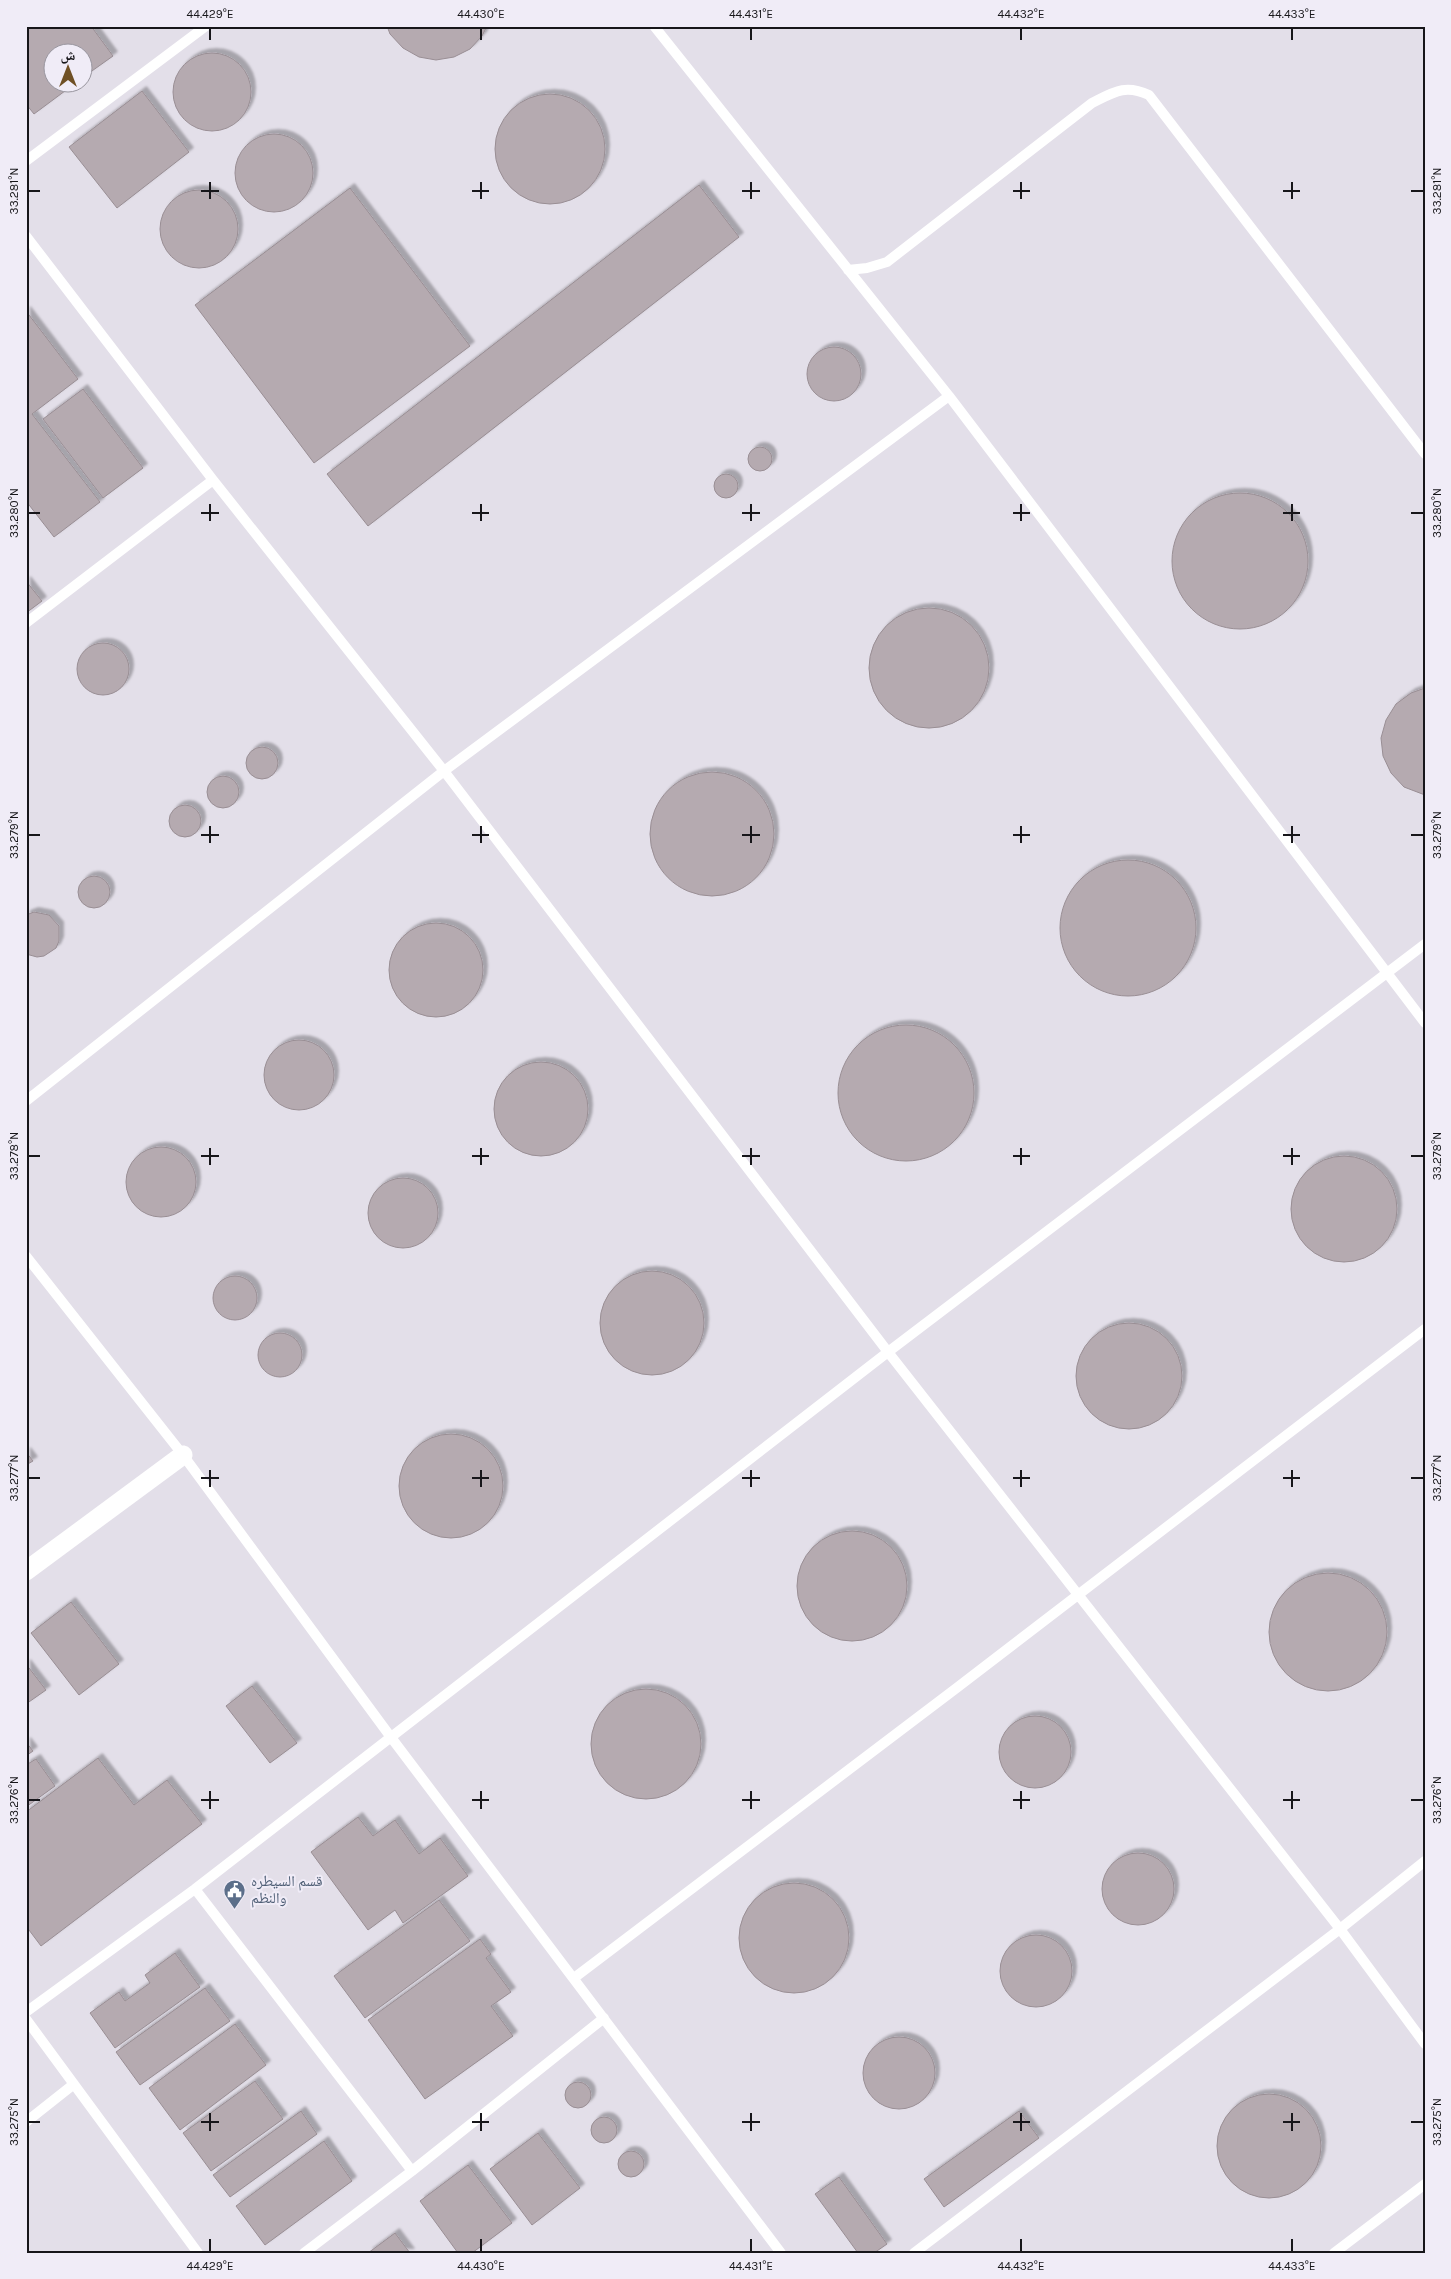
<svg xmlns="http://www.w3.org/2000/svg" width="1451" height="2279" font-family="Karla,'Noto Naskh Arabic',sans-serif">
<defs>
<filter id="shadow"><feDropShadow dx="4.5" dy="-4.5" stdDeviation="1" flood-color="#0004"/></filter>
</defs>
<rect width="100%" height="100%" fill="#e3dfe9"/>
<!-- building -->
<path fill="#b5aab0" stroke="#998e94" filter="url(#shadow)" d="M 26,26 L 91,26 L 113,56 L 82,78 L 82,52 L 52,52 L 52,82 L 77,82 L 34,114 L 26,104 Z
M 387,26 L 487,26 L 482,36 L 470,49 L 454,57 L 436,60 L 419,57 L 403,48 L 390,34 Z
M173 92a39 39 0 1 1 78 0a39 39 0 1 1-78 0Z
M 142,91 L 189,152 L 117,208 L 69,147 Z
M495 149a55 55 0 1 1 110 0a55 55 0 1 1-110 0Z
M235 173a39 39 0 1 1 78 0a39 39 0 1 1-78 0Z
M 699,185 L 739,237 L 368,526 L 327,474 Z
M 350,188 L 470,346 L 314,463 L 195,305 Z
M160 229a39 39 0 1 1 78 0a39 39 0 1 1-78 0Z
M 26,311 L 78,379 L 32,414 L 100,502 L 54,537 L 26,501 Z
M807 374a27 27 0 1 1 54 0a27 27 0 1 1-54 0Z
M 83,389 L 143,468 L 103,498 L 43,419 Z
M748 459a12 12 0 1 1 24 0a12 12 0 1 1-24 0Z
M714 486a12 12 0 1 1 24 0a12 12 0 1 1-24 0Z
M1172 561a68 68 0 1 1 136 0a68 68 0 1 1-136 0Z
M 26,581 L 42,601 L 26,613 Z
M869 668a60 60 0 1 1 120 0a60 60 0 1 1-120 0Z
M77 669a26 26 0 1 1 52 0a26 26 0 1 1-52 0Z
M 1425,688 L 1425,795 L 1404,787 L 1391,773 L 1383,756 L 1381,738 L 1386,720 L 1396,704 L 1411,693 Z
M246 763a16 16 0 1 1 32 0a16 16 0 1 1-32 0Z
M650 834a62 62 0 1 1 124 0a62 62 0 1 1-124 0Z
M207 792a16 16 0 1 1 32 0a16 16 0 1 1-32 0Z
M169 821a16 16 0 1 1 32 0a16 16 0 1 1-32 0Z
M1060 928a68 68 0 1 1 136 0a68 68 0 1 1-136 0Z
M78 892a16 16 0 1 1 32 0a16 16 0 1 1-32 0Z
M 34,912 L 49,915 L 59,926 L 59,941 L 56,948 L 44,956 L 37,957 L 26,954 L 26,915 Z
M389 970a47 47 0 1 1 94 0a47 47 0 1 1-94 0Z
M838 1093a68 68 0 1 1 136 0a68 68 0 1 1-136 0Z
M264 1075a35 35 0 1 1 70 0a35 35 0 1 1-70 0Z
M494 1109a47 47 0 1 1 94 0a47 47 0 1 1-94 0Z
M126 1182a35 35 0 1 1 70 0a35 35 0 1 1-70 0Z
M1291 1209a53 53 0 1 1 106 0a53 53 0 1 1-106 0Z
M368 1213a35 35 0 1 1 70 0a35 35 0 1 1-70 0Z
M600 1323a52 52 0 1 1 104 0a52 52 0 1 1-104 0Z
M213 1298a22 22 0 1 1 44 0a22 22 0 1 1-44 0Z
M1076 1376a53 53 0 1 1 106 0a53 53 0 1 1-106 0Z
M258 1355a22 22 0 1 1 44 0a22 22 0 1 1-44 0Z
M399 1486a52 52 0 1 1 104 0a52 52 0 1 1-104 0Z
M 26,1452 L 33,1461 L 26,1465 Z
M797 1586a55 55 0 1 1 110 0a55 55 0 1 1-110 0Z
M1269 1632a59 59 0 1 1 118 0a59 59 0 1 1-118 0Z
M 71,1602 L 119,1664 L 79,1695 L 31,1633 Z
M 26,1664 L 46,1690 L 26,1704 Z
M 252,1686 L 297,1743 L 270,1763 L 226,1706 Z
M591 1744a55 55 0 1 1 110 0a55 55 0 1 1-110 0Z
M999 1752a36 36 0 1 1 72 0a36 36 0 1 1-72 0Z
M 26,1742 L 33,1751 L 26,1756 Z
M 98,1758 L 134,1805 L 167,1780 L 202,1824 L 41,1946 L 26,1926 L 26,1812 Z
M 36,1759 L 55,1786 L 26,1807 L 26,1765 Z
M 358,1817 L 373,1836 L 395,1820 L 419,1854 L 440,1838 L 468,1876 L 403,1923 L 395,1910 L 368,1930 L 311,1852 Z
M1102 1889a36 36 0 1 1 72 0a36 36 0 1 1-72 0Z
M739 1938a55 55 0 1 1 110 0a55 55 0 1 1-110 0Z
M 439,1900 L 470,1941 L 365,2018 L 334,1976 Z
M1000 1971a36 36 0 1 1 72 0a36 36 0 1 1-72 0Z
M 480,1939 L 491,1954 L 486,1958 L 511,1992 L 491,2006 L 513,2036 L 425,2099 L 368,2020 Z
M 175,1953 L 200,1987 L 115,2048 L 90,2013 L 119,1992 L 125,2001 L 150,1983 L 145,1975 Z
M 205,1988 L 230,2021 L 140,2085 L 116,2052 Z
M 235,2024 L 266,2065 L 180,2130 L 149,2088 Z
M863 2073a36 36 0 1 1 72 0a36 36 0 1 1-72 0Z
M 255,2081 L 283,2119 L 211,2171 L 183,2133 Z
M565 2095a13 13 0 1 1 26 0a13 13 0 1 1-26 0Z
M1217 2146a52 52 0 1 1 104 0a52 52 0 1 1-104 0Z
M 301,2111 L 317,2134 L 230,2197 L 213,2175 Z
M 1019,2111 L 1039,2138 L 944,2207 L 924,2179 Z
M591 2130a13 13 0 1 1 26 0a13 13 0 1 1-26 0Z
M 538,2133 L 580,2188 L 532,2225 L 490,2169 Z
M 324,2141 L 352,2181 L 265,2245 L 236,2206 Z
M618 2164a13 13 0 1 1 26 0a13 13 0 1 1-26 0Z
M 468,2165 L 512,2223 L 472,2253 L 458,2253 L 420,2201 Z
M 839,2177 L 887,2244 L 874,2253 L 858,2253 L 815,2194 Z
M 395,2233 L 410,2253 L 368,2253 Z"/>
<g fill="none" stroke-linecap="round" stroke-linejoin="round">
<!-- service -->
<path stroke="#fff" stroke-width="10" d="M 654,26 L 949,396 L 1425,1023
M 26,161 L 206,26
M 26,236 L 213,480 L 444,771 L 888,1352 L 1340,1929 L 1425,2044
M 848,270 L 867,268 L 887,262 L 1092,103 C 1114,92 1125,84 1149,95 L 1425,454
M 26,623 L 213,480
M 26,1101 L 444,771 L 949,396
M 26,1256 L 183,1455 L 390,1736 L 781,2253
M 195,1889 L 412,2171
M 574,1978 C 859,1763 1142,1547 1425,1329
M 26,2012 L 195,1889 L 888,1352 L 1425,944
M 26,2019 L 198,2253
M 26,2122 L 74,2084
M 304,2253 L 412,2171 L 604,2018
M 914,2253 L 1340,1929 L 1425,1861
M 1334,2253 L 1425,2184"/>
<!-- minor -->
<path stroke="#fff" stroke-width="19" d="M 26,1571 L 183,1455"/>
</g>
<!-- ticks -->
<path fill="none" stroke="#17161a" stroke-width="2" d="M 210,28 L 210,40M 481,28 L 481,40M 751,28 L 751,40M 1021,28 L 1021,40M 1292,28 L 1292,40M 210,182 L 210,199M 481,182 L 481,199M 751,182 L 751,199M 1021,182 L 1021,199M 1292,182 L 1292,199M 28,191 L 40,191M 201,191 L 219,191M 472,191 L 489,191M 742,191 L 760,191M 1013,191 L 1030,191M 1283,191 L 1300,191M 1411,191 L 1424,191M 210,504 L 210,521M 481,504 L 481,521M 751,504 L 751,521M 1021,504 L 1021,521M 1292,504 L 1292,521M 28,513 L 40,513M 201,513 L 219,513M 472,513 L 489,513M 742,513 L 760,513M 1013,513 L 1030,513M 1283,513 L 1300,513M 1411,513 L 1424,513M 210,826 L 210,843M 481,826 L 481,843M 751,826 L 751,843M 1021,826 L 1021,843M 1292,826 L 1292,843M 28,835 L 40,835M 201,835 L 219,835M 472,835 L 489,835M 742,835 L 760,835M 1013,835 L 1030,835M 1283,835 L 1300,835M 1411,835 L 1424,835M 210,1148 L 210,1165M 481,1148 L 481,1165M 751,1148 L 751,1165M 1021,1148 L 1021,1165M 1292,1148 L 1292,1165M 28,1156 L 40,1156M 201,1156 L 219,1156M 472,1156 L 489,1156M 742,1156 L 760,1156M 1013,1156 L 1030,1156M 1283,1156 L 1300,1156M 1411,1156 L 1424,1156M 210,1470 L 210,1487M 481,1470 L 481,1487M 751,1470 L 751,1487M 1021,1470 L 1021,1487M 1292,1470 L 1292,1487M 28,1478 L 40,1478M 201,1478 L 219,1478M 472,1478 L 489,1478M 742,1478 L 760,1478M 1013,1478 L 1030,1478M 1283,1478 L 1300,1478M 1411,1478 L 1424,1478M 210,1791 L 210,1809M 481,1791 L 481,1809M 751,1791 L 751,1809M 1021,1791 L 1021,1809M 1292,1791 L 1292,1809M 28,1800 L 40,1800M 201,1800 L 219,1800M 472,1800 L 489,1800M 742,1800 L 760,1800M 1013,1800 L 1030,1800M 1283,1800 L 1300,1800M 1411,1800 L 1424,1800M 210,2113 L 210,2131M 481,2113 L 481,2131M 751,2113 L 751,2131M 1021,2113 L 1021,2131M 1292,2113 L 1292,2131M 28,2122 L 40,2122M 201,2122 L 219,2122M 472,2122 L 489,2122M 742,2122 L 760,2122M 1013,2122 L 1030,2122M 1283,2122 L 1300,2122M 1411,2122 L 1424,2122M 210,2239 L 210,2252M 481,2239 L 481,2252M 751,2239 L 751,2252M 1021,2239 L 1021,2252M 1292,2239 L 1292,2252"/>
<!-- icons -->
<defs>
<symbol id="civic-pin" viewBox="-11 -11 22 30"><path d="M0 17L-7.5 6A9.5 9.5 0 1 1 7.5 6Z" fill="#5c6f8a" stroke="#f0ecf7"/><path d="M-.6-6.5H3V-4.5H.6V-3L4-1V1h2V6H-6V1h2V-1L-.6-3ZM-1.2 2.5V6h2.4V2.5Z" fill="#fff"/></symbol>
</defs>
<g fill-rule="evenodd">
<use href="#civic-pin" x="222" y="1878" width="25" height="34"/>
</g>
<g text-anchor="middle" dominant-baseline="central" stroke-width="4" stroke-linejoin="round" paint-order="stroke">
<!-- service labels -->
<g font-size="15" fill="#4e5e75" stroke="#f0ecf7" text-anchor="start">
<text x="251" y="1881">قسم السيطره<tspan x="251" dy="17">والنظم</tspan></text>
</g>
</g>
<!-- border -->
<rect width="1451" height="2279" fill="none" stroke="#f0ecf7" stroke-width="55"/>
<!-- north arrow -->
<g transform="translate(68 68)"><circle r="24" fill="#f0ecf7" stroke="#99969f"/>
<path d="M0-4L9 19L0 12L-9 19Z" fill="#6f5025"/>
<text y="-8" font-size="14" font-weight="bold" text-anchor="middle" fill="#17161a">ش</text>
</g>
<rect x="28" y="28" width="1396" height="2224" fill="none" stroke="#17161a" stroke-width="2"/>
<g font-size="12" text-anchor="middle" fill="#17161a">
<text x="210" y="18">44.429°E</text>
<text x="481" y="18">44.430°E</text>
<text x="751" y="18">44.431°E</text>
<text x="1021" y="18">44.432°E</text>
<text x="1292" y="18">44.433°E</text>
<text transform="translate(14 191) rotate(-90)" y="4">33.281°N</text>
<text transform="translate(1437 191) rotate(-90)" y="4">33.281°N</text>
<text transform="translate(14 513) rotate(-90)" y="4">33.280°N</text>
<text transform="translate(1437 513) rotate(-90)" y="4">33.280°N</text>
<text transform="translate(14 835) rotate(-90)" y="4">33.279°N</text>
<text transform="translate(1437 835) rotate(-90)" y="4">33.279°N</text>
<text transform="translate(14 1156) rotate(-90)" y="4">33.278°N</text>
<text transform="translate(1437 1156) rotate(-90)" y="4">33.278°N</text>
<text transform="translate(14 1478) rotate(-90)" y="4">33.277°N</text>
<text transform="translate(1437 1478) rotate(-90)" y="4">33.277°N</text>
<text transform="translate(14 1800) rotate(-90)" y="4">33.276°N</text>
<text transform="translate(1437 1800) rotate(-90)" y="4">33.276°N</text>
<text transform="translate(14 2122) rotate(-90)" y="4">33.275°N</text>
<text transform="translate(1437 2122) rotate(-90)" y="4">33.275°N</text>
<text x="210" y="2270">44.429°E</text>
<text x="481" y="2270">44.430°E</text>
<text x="751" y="2270">44.431°E</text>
<text x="1021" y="2270">44.432°E</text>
<text x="1292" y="2270">44.433°E</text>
</g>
</svg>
